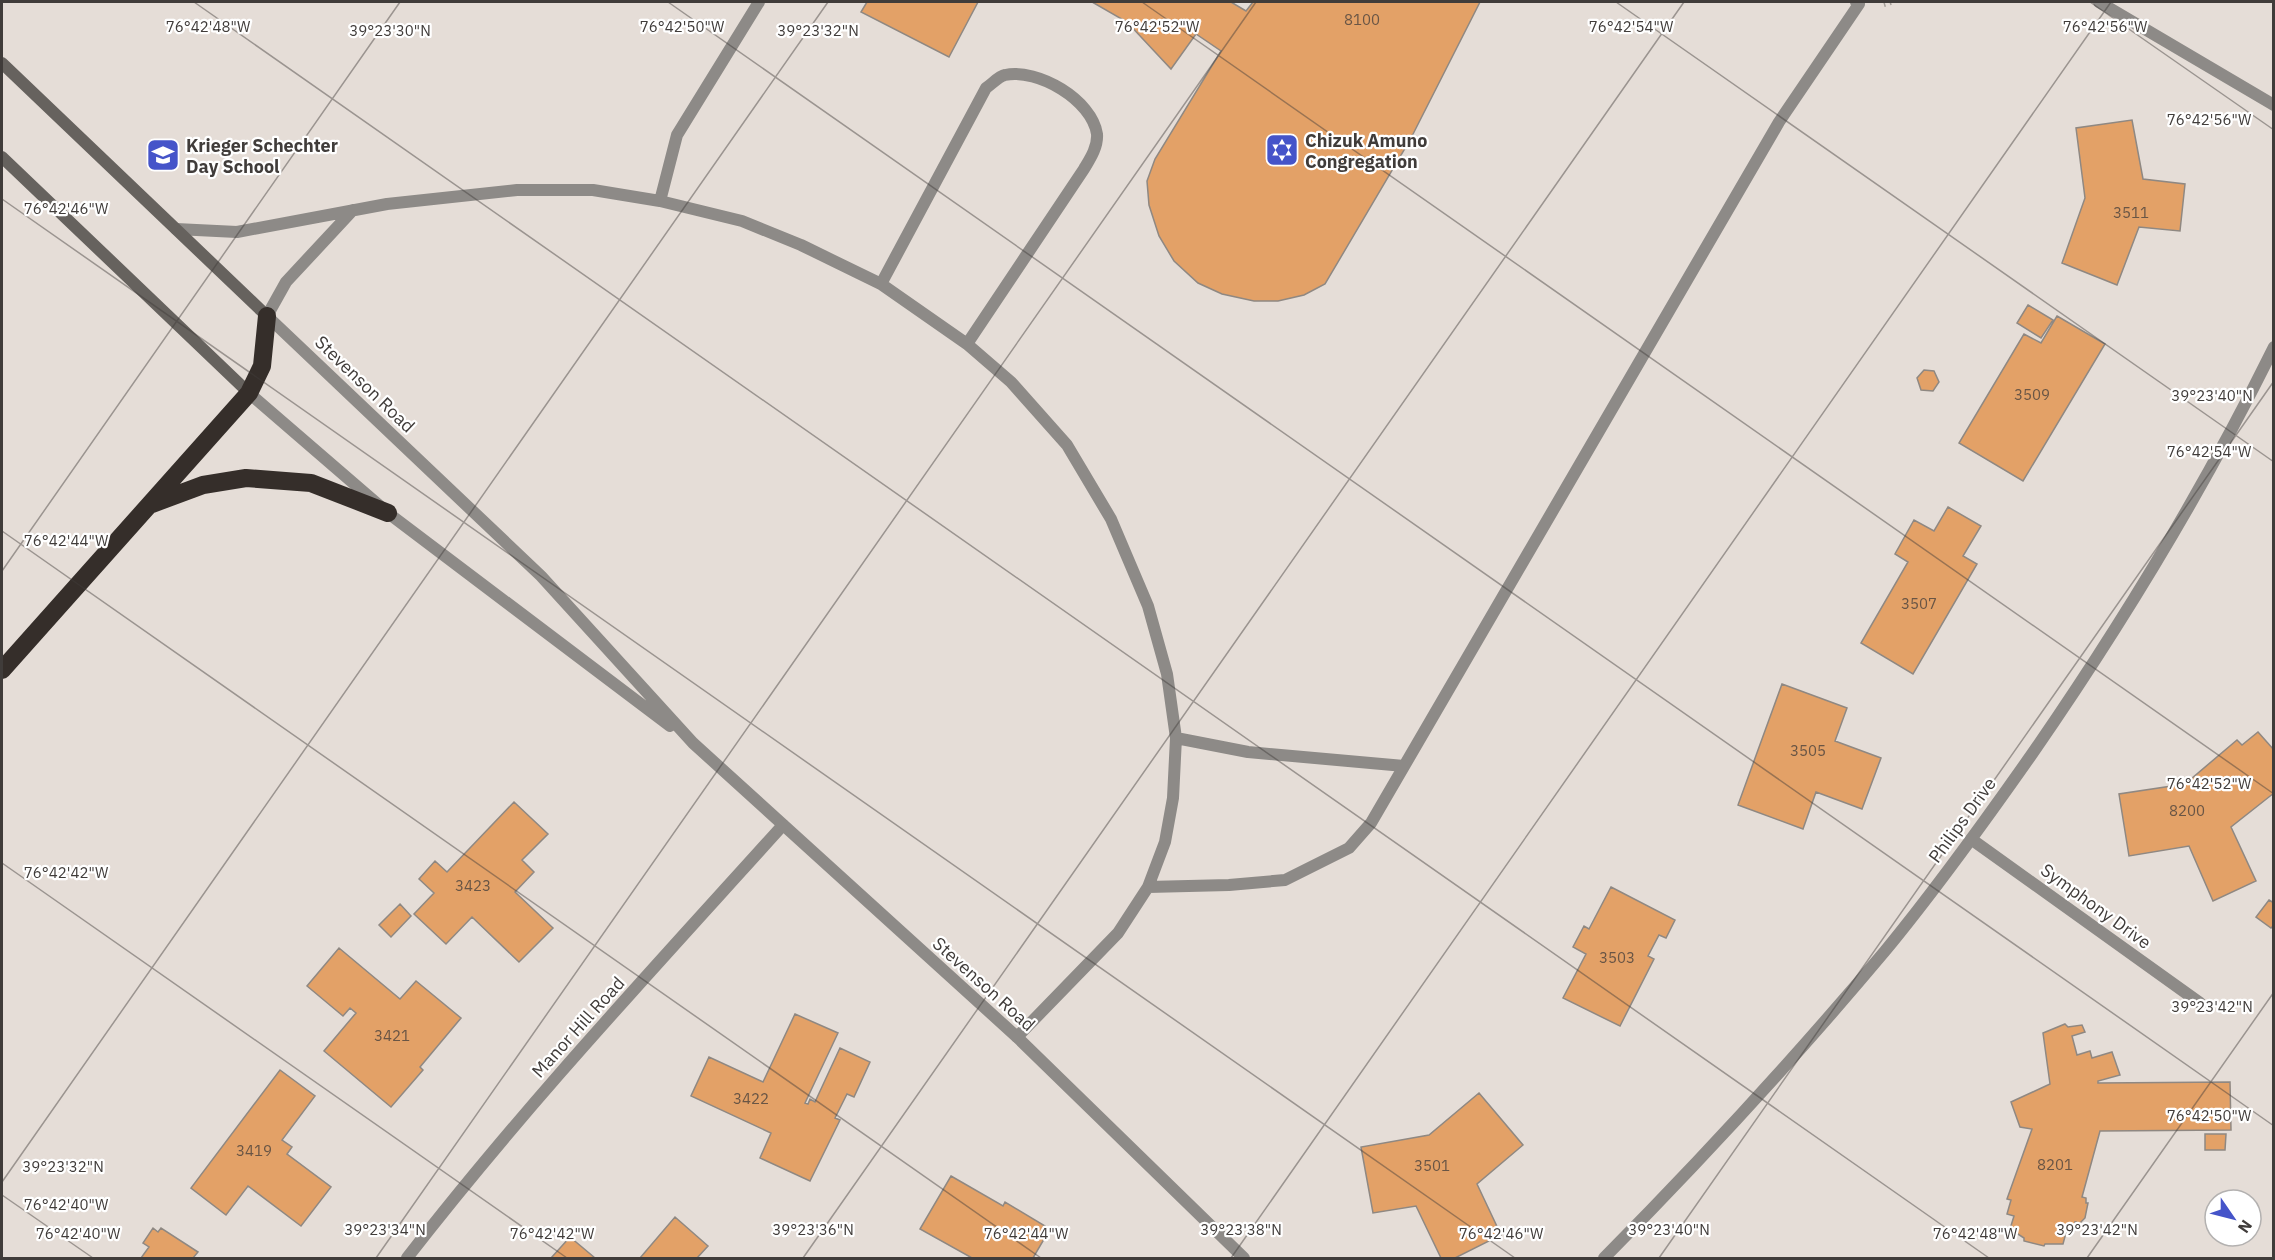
<svg xmlns="http://www.w3.org/2000/svg" width="2275" height="1260" font-family="'IBM Plex Sans',sans-serif">
<rect width="100%" height="100%" fill="#e5ddd7"/>
<!-- building -->
<path fill="#e3a167" stroke="#8f8882" stroke-width="1.5" d="M 867,2 L 978,2 L 949,57 L 861,12 Z
M 1092,2 L 1231,2 L 1246,11 L 1253,2 L 1480,2 L 1410,140 L 1325,284 L 1304,295 L 1278,301 L 1254,301 L 1222,294 L 1198,283 L 1174,261 L 1159,236 L 1149,205 L 1147,181 L 1155,159 L 1221,51 L 1196,34 L 1171,69 L 1127,22 Z
M 2132,120 L 2143,179 L 2185,184 L 2180,231 L 2139,227 L 2117,285 L 2062,263 L 2085,198 L 2076,128 Z
M 2028,305 L 2053,320 L 2041,338 L 2017,323 Z
M 2057,316 L 2105,344 L 2023,481 L 1959,443 L 2024,334 L 2041,343 Z
M 1924,370 L 1934,371 L 1939,382 L 1933,391 L 1921,390 L 1917,378 Z
M 1948,507 L 1981,526 L 1963,556 L 1977,564 L 1913,674 L 1861,643 L 1908,562 L 1895,554 L 1914,520 L 1934,531 Z
M 1782,684 L 1847,708 L 1835,741 L 1881,758 L 1862,809 L 1816,792 L 1803,829 L 1738,805 Z
M 2258,732 L 2274,750 L 2274,793 L 2231,827 L 2256,881 L 2213,901 L 2189,846 L 2129,856 L 2119,794 L 2185,784 L 2237,740 L 2242,745 Z
M 514,802 L 548,834 L 522,860 L 534,872 L 515,892 L 553,928 L 519,962 L 472,917 L 446,944 L 414,914 L 434,893 L 419,879 L 435,861 L 447,872 Z
M 1611,887 L 1675,920 L 1666,938 L 1659,935 L 1648,956 L 1654,959 L 1620,1026 L 1563,998 L 1586,954 L 1573,947 L 1584,926 L 1589,929 Z
M 2269,900 L 2274,903 L 2274,925 L 2271,928 L 2256,917 Z
M 400,904 L 411,916 L 391,937 L 379,925 Z
M 339,948 L 400,999 L 416,981 L 461,1018 L 420,1067 L 423,1070 L 391,1107 L 324,1051 L 356,1013 L 350,1008 L 343,1016 L 307,986 Z
M 795,1014 L 838,1033 L 805,1103 L 808,1104 L 810,1099 L 815,1102 L 840,1048 L 870,1062 L 854,1097 L 847,1094 L 835,1118 L 840,1120 L 810,1181 L 760,1158 L 771,1133 L 691,1096 L 709,1057 L 763,1082 Z
M 2065,1024 L 2068,1027 L 2082,1025 L 2085,1032 L 2072,1036 L 2077,1055 L 2090,1051 L 2092,1058 L 2112,1052 L 2120,1075 L 2098,1081 L 2098,1083 L 2230,1082 L 2231,1130 L 2100,1131 L 2082,1197 L 2086,1198 L 2086,1203 L 2088,1203 L 2085,1218 L 2080,1223 L 2075,1222 L 2074,1231 L 2067,1229 L 2063,1244 L 2045,1244 L 2044,1246 L 2024,1241 L 2024,1238 L 2010,1229 L 2014,1216 L 2007,1214 L 2011,1200 L 2007,1199 L 2032,1129 L 2020,1127 L 2011,1102 L 2050,1084 L 2043,1033 Z
M 280,1070 L 315,1096 L 282,1140 L 292,1147 L 287,1154 L 331,1187 L 301,1226 L 248,1186 L 226,1215 L 191,1188 Z
M 1479,1093 L 1523,1145 L 1477,1184 L 1501,1235 L 1455,1258 L 1441,1258 L 1416,1206 L 1373,1213 L 1361,1147 L 1429,1135 Z
M 2205,1134 L 2226,1134 L 2225,1150 L 2205,1150 Z
M 951,1176 L 1003,1206 L 1005,1202 L 1050,1229 L 1033,1258 L 972,1258 L 920,1229 Z
M 675,1217 L 708,1246 L 697,1258 L 640,1258 Z
M 153,1228 L 158,1232 L 161,1228 L 198,1252 L 193,1258 L 141,1258 L 149,1247 L 143,1243 Z
M 570,1237 L 595,1258 L 551,1258 Z"/>
<g fill="none" stroke-linecap="round" stroke-linejoin="round">
<!-- path -->
<path stroke="#a39d98" stroke-width="4" stroke-dasharray="1.5 4.5" stroke-linecap="butt" d="M 1884,5 L 1894,2"/>
<!-- service -->
<path stroke="#8d8a87" stroke-width="12" d="M 660,201 L 677,135 L 759,2
M 176,229 L 237,232 L 387,204 L 517,190 L 593,190 L 660,201 L 742,221 L 801,245 L 881,284 L 967,344 L 1011,382 L 1067,445 L 1111,519 L 1148,606 L 1167,674 L 1176,738 L 1173,798 L 1165,842 L 1148,887 L 1118,933 L 1017,1037
M 881,284 L 986,88 C 992,84 999,76 1005,75 C 1038,68 1092,100 1097,134 C 1098,147 1090,159 1084,169 L 967,344
M 267,316 L 286,282 L 353,210
M 1176,738 L 1248,752 L 1404,766
M 1148,887 L 1229,885 L 1285,880 L 1349,848 L 1371,823 L 1779,122 L 1859,4 L 1856,2"/>
<!-- minor -->
<path stroke="#8d8a87" stroke-width="12" d="M 2099,2 L 2274,105
M 1971,839 L 2200,1003
M 407,1258 C 524,1107 655,967 783,825
M 1604,1258 C 1701,1160 1796,1057 1885,951 C 1937,888 1985,821 2032,754 C 2122,624 2204,489 2274,347"/>
<!-- tertiary -->
<path stroke="#8d8a87" stroke-width="12" d="M 267,316 L 541,576 L 693,743 L 1017,1037 L 1244,1258
M 249,393 L 388,513 L 670,726"/>
<!-- secondary -->
<path stroke="#66625e" stroke-width="12" d="M 2,63 L 267,316
M 2,157 L 249,393"/>
<!-- motorway -->
<path stroke="#352e2a" stroke-width="18" d="M 152,504 L 203,485 L 246,478 L 311,483 L 388,513
M 2,670 L 249,393 L 262,366 L 267,316"/>
</g>
<!-- ticks -->
<path fill="none" stroke="#403c3a" stroke-width="1.5" stroke-opacity="0.45" d="M 194,2 L 1989,1258M 668,2 L 2274,1126M 1142,2 L 2274,794M 1616,2 L 2274,462M 2090,2 L 2274,130M 2,199 L 1515,1258M 2,531 L 1041,1258M 2,571 L 400,2M 2,863 L 567,1258M 2,1182 L 828,2M 2,1195 L 93,1258M 376,1258 L 1256,2M 803,1258 L 1684,2M 1231,1258 L 2111,2M 1659,1258 L 2274,381M 2087,1258 L 2274,992"/>
<!-- icons -->
<defs>
<symbol id="synagogue-square" viewBox="-11 -11 22 22"><rect x="-9" y="-9" width="18" height="18" rx="4" fill="#4554c9" stroke="#fff"/><path d="M0-6.5L5.6 3.2H-5.6ZM0 6.5L5.6-3.2H-5.6Z" fill="#fff"/></symbol>
<symbol id="school-square" viewBox="-11 -11 22 22"><rect x="-9" y="-9" width="18" height="18" rx="4" fill="#4554c9" stroke="#fff"/><path d="M0-5L7-2L0 1L-7-2ZM-4 1L0 2.5L4 1V4Q0 6-4 4Z" fill="#fff"/></symbol>
</defs>
<g fill-rule="evenodd">
<use href="#synagogue-square" x="1263" y="131" width="38" height="38"/>
<use href="#school-square" x="144" y="136" width="38" height="38"/>
</g>
<g text-anchor="middle" dominant-baseline="central" stroke-width="4.5" stroke-linejoin="round" paint-order="stroke">
<!-- number labels -->
<g font-size="15" fill="#695545">
<text x="1362" y="19">8100</text>
<text x="2131" y="212">3511</text>
<text x="2032" y="394">3509</text>
<text x="1919" y="603">3507</text>
<text x="1808" y="750">3505</text>
<text x="2187" y="810">8200</text>
<text x="473" y="885">3423</text>
<text x="1617" y="957">3503</text>
<text x="392" y="1035">3421</text>
<text x="751" y="1098">3422</text>
<text x="254" y="1150">3419</text>
<text x="2055" y="1164">8201</text>
<text x="1432" y="1165">3501</text>
</g>
<!-- poi labels -->
<g font-size="18" font-weight="bold" fill="#403c3a" stroke="#fff" text-anchor="start">
<text x="1305" y="140">Chizuk Amuno<tspan x="1305" dy="21">Congregation</tspan></text>
<text x="186" y="145">Krieger Schechter<tspan x="186" dy="21">Day School</tspan></text>
</g>
<!-- street labels -->
<g font-size="18" fill="#403c3a" stroke="#fff">
<text transform="translate(365 384) rotate(44)">Stevenson Road</text>
<text transform="translate(1962 820) rotate(-54)">Philips Drive</text>
<text transform="translate(2096 906) rotate(36)">Symphony Drive</text>
<text transform="translate(984 984) rotate(42)">Stevenson Road</text>
<text transform="translate(578 1027) rotate(-48)">Manor Hill Road</text>
</g>
</g>
<g font-size="15" text-anchor="middle" fill="#403c3a" stroke="#fff" stroke-width="4.5" stroke-linejoin="round" paint-order="stroke">
<text x="208" y="32">76°42'48"W</text>
<text x="682" y="32">76°42'50"W</text>
<text x="1157" y="32">76°42'52"W</text>
<text x="1631" y="32">76°42'54"W</text>
<text x="2105" y="32">76°42'56"W</text>
<text x="390" y="36">39°23'30"N</text>
<text x="818" y="36">39°23'32"N</text>
<text x="2209" y="125">76°42'56"W</text>
<text x="66" y="214">76°42'46"W</text>
<text x="2212" y="401">39°23'40"N</text>
<text x="2209" y="457">76°42'54"W</text>
<text x="66" y="546">76°42'44"W</text>
<text x="2209" y="789">76°42'52"W</text>
<text x="66" y="878">76°42'42"W</text>
<text x="2212" y="1012">39°23'42"N</text>
<text x="2209" y="1121">76°42'50"W</text>
<text x="63" y="1172">39°23'32"N</text>
<text x="66" y="1210">76°42'40"W</text>
<text x="385" y="1235">39°23'34"N</text>
<text x="813" y="1235">39°23'36"N</text>
<text x="1241" y="1235">39°23'38"N</text>
<text x="1669" y="1235">39°23'40"N</text>
<text x="2097" y="1235">39°23'42"N</text>
<text x="78" y="1239">76°42'40"W</text>
<text x="552" y="1239">76°42'42"W</text>
<text x="1026" y="1239">76°42'44"W</text>
<text x="1501" y="1239">76°42'46"W</text>
<text x="1975" y="1239">76°42'48"W</text>
</g>
<!-- border -->
<rect width="2275" height="1260" fill="none" stroke="#403c3a" stroke-width="6"/>
<!-- north arrow -->
<g transform="translate(2233 1218) rotate(125)"><circle r="28" fill="#ffffff" stroke="#b3b1b0" stroke-width="1.5"/>
<path d="M0-4.5L10 22L0 15L-10 22Z" fill="#4554c9"/>
<text y="-9" font-size="16" font-weight="bold" text-anchor="middle" fill="#403c3a">N</text>
</g>
</svg>
